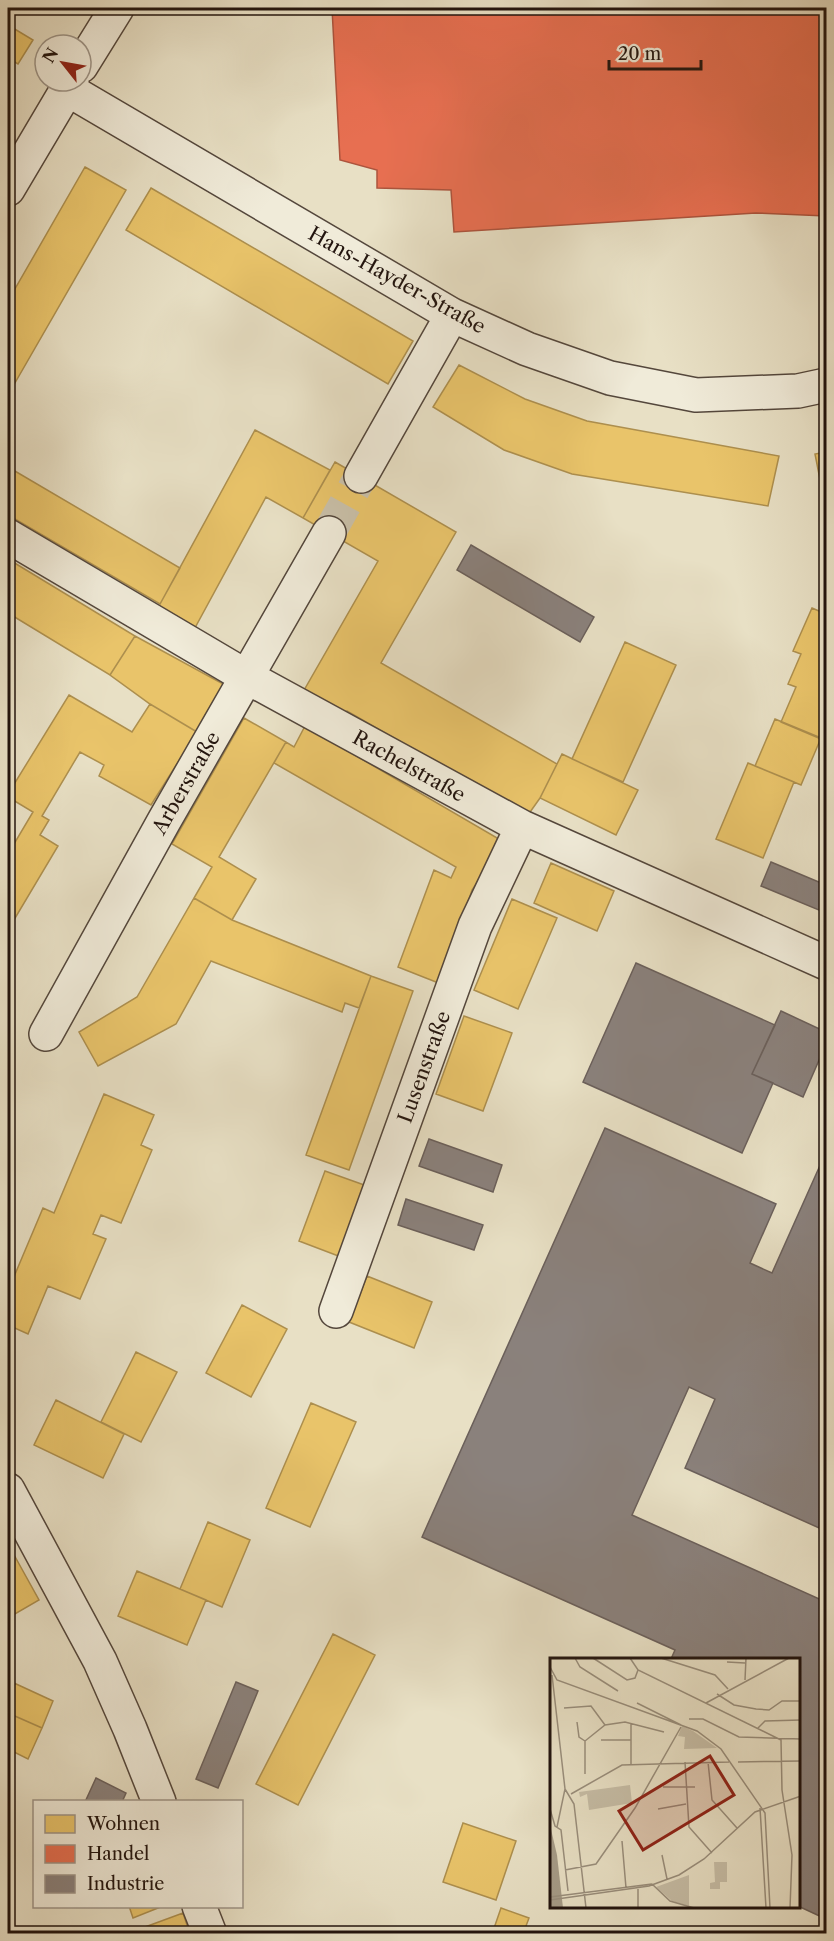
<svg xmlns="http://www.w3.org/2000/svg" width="834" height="1941" font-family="'Libre Caslon Text',serif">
<rect width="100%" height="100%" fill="#e8e0c5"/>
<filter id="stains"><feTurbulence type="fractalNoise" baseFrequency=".00333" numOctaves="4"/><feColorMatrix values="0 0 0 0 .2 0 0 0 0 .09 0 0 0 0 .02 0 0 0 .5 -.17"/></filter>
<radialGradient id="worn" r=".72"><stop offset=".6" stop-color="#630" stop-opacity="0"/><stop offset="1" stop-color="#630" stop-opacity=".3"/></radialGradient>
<!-- homes -->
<path fill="#e9c46a" stroke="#ad8f4e" stroke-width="1.5" d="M 8,25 L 33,40 L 18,64 L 8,58 Z
M 85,167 L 126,190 L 8,395 L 8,301 Z
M 151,188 L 413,341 L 388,384 L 126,230 Z
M 459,365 L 525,399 L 587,421 L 779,456 L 768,506 L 572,474 L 504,450 L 433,407 Z
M 255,430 L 330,470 L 303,518 L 266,497 L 190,637 L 153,617 Z
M 826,452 L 826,510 L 815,454 Z
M 335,462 L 456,532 L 381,663 L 557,764 L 540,798 L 528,815 L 347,711 L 340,722 L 299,699 L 378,561 L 303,518 Z
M 8,467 L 180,568 L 160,604 L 8,515 Z
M 8,559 L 135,636 L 110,675 L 8,613 Z
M 812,608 L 826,614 L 826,741 L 781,722 L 796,687 L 788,684 L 801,654 L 793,651 Z
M 135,636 L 225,685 L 197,732 L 150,704 L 110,675 Z
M 625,642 L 676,665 L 623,782 L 572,759 Z
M 69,695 L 132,732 L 150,704 L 197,732 L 151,805 L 99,776 L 104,765 L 80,752 L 42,816 L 49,820 L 40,835 L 58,846 L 8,930 L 8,854 L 33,812 L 8,797 L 8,794 Z
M 244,718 L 286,742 L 219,857 L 256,879 L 232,920 L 194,898 L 212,867 L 172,844 Z
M 775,719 L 821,738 L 801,785 L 755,766 Z
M 305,726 L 504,842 L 472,890 L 441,984 L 398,967 L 434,870 L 451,878 L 456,867 L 274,763 L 286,742 L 294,747 Z
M 562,754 L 638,790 L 616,835 L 540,798 Z
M 748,763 L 794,782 L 763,858 L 716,839 Z
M 551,863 L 614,891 L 597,931 L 534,903 Z
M 194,898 L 232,920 L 371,976 L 359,1008 L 345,1003 L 342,1012 L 211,961 L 176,1024 L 98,1066 L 79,1032 L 137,997 Z
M 512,899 L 557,918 L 518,1009 L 474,990 Z
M 371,976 L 413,991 L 349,1170 L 306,1155 Z
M 464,1016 L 512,1033 L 483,1111 L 436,1094 Z
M 104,1094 L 154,1115 L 141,1145 L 152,1150 L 121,1223 L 101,1215 L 93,1234 L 106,1239 L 80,1299 L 48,1286 L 28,1334 L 8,1325 L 8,1276 L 13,1279 L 43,1208 L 54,1213 Z
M 325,1171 L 367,1186 L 341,1257 L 299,1241 Z
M 367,1276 L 432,1302 L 414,1348 L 349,1322 Z
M 242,1305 L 287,1329 L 251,1397 L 206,1373 Z
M 136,1352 L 177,1372 L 141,1442 L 101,1422 Z
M 56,1400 L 124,1434 L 103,1478 L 34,1445 Z
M 311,1403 L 356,1422 L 310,1527 L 266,1508 Z
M 208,1522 L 250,1540 L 222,1607 L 180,1589 Z
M 8,1544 L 39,1600 L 8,1618 Z
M 137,1571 L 206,1600 L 187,1645 L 118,1616 Z
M 333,1634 L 375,1655 L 298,1805 L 256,1784 Z
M 14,1683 L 53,1701 L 42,1728 L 8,1713 L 8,1698 Z
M 8,1713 L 42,1728 L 28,1759 L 8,1749 Z
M 463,1823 L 516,1841 L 496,1900 L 443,1882 Z
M 129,1906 L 163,1906 L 133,1918 Z
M 501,1908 L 529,1918 L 523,1934 L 492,1934 Z
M 183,1913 L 190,1934 L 126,1934 Z"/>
<!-- shops -->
<path fill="#e76f51" stroke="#ac543d" stroke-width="1.5" d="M 332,8 L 826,8 L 826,216 L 756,213 L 454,232 L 451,190 L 377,188 L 377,170 L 340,160 Z"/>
<!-- industry -->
<path fill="#8a817c" stroke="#6b605b" stroke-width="1.5" d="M 471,545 L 594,617 L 580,642 L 457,570 Z
M 771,862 L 826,885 L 826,913 L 761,886 Z
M 636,963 L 775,1025 L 752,1074 L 773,1083 L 742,1153 L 583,1082 Z
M 781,1011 L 826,1032 L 826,1044 L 803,1097 L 752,1074 Z
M 605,1128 L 776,1204 L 750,1263 L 772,1273 L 826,1152 L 826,1441 L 824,1447 L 826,1449 L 826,1531 L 685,1468 L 715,1399 L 689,1387 L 632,1515 L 826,1602 L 826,1919 L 798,1906 L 800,1659 L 671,1659 L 675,1650 L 422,1537 Z
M 429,1139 L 502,1165 L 493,1192 L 419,1166 Z
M 406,1199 L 483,1225 L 474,1250 L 398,1225 Z
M 236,1682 L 258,1691 L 218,1788 L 196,1779 Z
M 96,1778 L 126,1793 L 122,1802 L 85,1802 Z"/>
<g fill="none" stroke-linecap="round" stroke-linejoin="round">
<!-- minor-tunnel -->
<path stroke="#cac1aa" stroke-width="33" stroke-dasharray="33 16" stroke-linecap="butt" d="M 329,533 L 361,476"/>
<defs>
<path id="minor" d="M 81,66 L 117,8
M 67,89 L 452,315 L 527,349 L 610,378 L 696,395 L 798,391 L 826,385
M 8,189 L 72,81
M 361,476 L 452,315
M 8,536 L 247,677 L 522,827 L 826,963
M 46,1034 L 164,821 L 329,533
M 336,1311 L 475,926 L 522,827
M 8,1490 L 100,1661 L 130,1729 L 159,1802
M 199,1906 L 210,1934"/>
</defs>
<!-- minor casing -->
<use href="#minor" stroke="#54473c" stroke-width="36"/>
<!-- minor -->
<use href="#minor" stroke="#f0ebd9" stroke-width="33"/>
</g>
<g text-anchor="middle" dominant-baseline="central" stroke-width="6" stroke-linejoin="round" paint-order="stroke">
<!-- street labels -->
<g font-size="20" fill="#22140e" stroke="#f0ebd9">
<text transform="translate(397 280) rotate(29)">Hans-Hayder-Straße</text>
<text transform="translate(409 766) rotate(29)">Rachelstraße</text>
<text transform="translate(186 783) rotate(-60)">Arberstraße</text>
<text transform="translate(424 1067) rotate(-70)">Lusenstraße</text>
</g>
</g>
<!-- overview -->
<g transform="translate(550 1658)">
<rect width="250" height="250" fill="#e8e0c5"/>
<path d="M 132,68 L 143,73 L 167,90 L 134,91 L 135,79 L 128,78 ZM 80,127 L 82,145 L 39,152 L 37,136 L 30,139 L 29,134 ZM 164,204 L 177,204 L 177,224 L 170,224 L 170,231 L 160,231 L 160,225 L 165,224 ZM 139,217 L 139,248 L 122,243 L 106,229 Z" fill="#c6bda6"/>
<path d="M 0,167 L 7,197 L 13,250 L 0,250 Z" fill="#a59b87"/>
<path fill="none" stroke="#998e7c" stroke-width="1.5" d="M 25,0 L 30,9 L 68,33M 43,0 L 77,22 L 85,20 L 88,12M 80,0 L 88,12 L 231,82 L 232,132 L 242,197 L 240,250M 111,0 L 165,17 L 178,31M 177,4 L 195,5M 0,9 L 7,22 L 147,73 L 171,91 L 215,155 L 220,250M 2,17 L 15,131 L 7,169M 195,22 L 196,0M 167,36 L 184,47 L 206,51 L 219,52 L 232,43 L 251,43M 87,45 L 131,67M 156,45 L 239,0M 14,50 L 41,48 L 55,67M 139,61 L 153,61 L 189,79 L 251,81M 27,64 L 29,79 L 35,83M 208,70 L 215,63 L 251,62M 51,82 L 81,82M 135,104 L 139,169 L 162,195M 158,104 L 162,142 L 187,170M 188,104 L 251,103M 81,106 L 81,65M 35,116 L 35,83 L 55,67 L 75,64 L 114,74M 113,129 L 145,129M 15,131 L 24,146 L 36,250M 21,136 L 72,107 L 179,104M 210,150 L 216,250M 0,151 L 5,168 L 11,172 L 18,233M 108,151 L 136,146M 72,183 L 76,230M 112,197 L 117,221M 15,212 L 46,206 L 85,150 L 131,69M 102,226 L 120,243 L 144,250M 0,239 L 102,226M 0,242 L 99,228 L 129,217 L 154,201 L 205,154 L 251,138M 88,250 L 88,229"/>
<path fill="#8f2418" fill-opacity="0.15" stroke="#8f2418" stroke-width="3" d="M 160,98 L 184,137 L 93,192 L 69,153 Z"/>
<rect width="250" height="250" fill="none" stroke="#22140e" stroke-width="3"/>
</g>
<!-- margin -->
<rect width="834" height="1941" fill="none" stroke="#e8e0c5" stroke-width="30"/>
<rect x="9" y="9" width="816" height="1923" fill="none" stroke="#22140e" stroke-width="3"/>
<rect x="15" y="15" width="804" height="1911" fill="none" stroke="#22140e" stroke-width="1.5"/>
<!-- legend -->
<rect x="33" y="1800" width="210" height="108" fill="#f0ebd9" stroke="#9e9588" stroke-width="1.5"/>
<rect x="45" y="1815" width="30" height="18" fill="#e9c46a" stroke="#9e9588" stroke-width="1.5"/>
<text x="87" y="1830" font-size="18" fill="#22140e">Wohnen</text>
<rect x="45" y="1845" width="30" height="18" fill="#e76f51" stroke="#9e9588" stroke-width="1.5"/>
<text x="87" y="1860" font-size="18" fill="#22140e">Handel</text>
<rect x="45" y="1875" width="30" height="18" fill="#8a817c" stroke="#9e9588" stroke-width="1.5"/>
<text x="87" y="1890" font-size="18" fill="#22140e">Industrie</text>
<!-- north arrow -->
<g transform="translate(63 63) rotate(301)"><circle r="28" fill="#f0ebd9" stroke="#9e9588" stroke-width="1.5"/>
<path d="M0-4.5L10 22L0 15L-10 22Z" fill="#8f2418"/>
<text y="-9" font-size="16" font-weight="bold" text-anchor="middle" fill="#22140e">N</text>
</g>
<!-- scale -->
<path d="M609 60v9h92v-9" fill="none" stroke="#22140e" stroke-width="3"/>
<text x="618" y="60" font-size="18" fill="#22140e" stroke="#f0ebd9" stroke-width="4.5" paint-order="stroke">20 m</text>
<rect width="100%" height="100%" filter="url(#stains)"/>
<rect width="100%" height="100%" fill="url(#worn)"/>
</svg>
